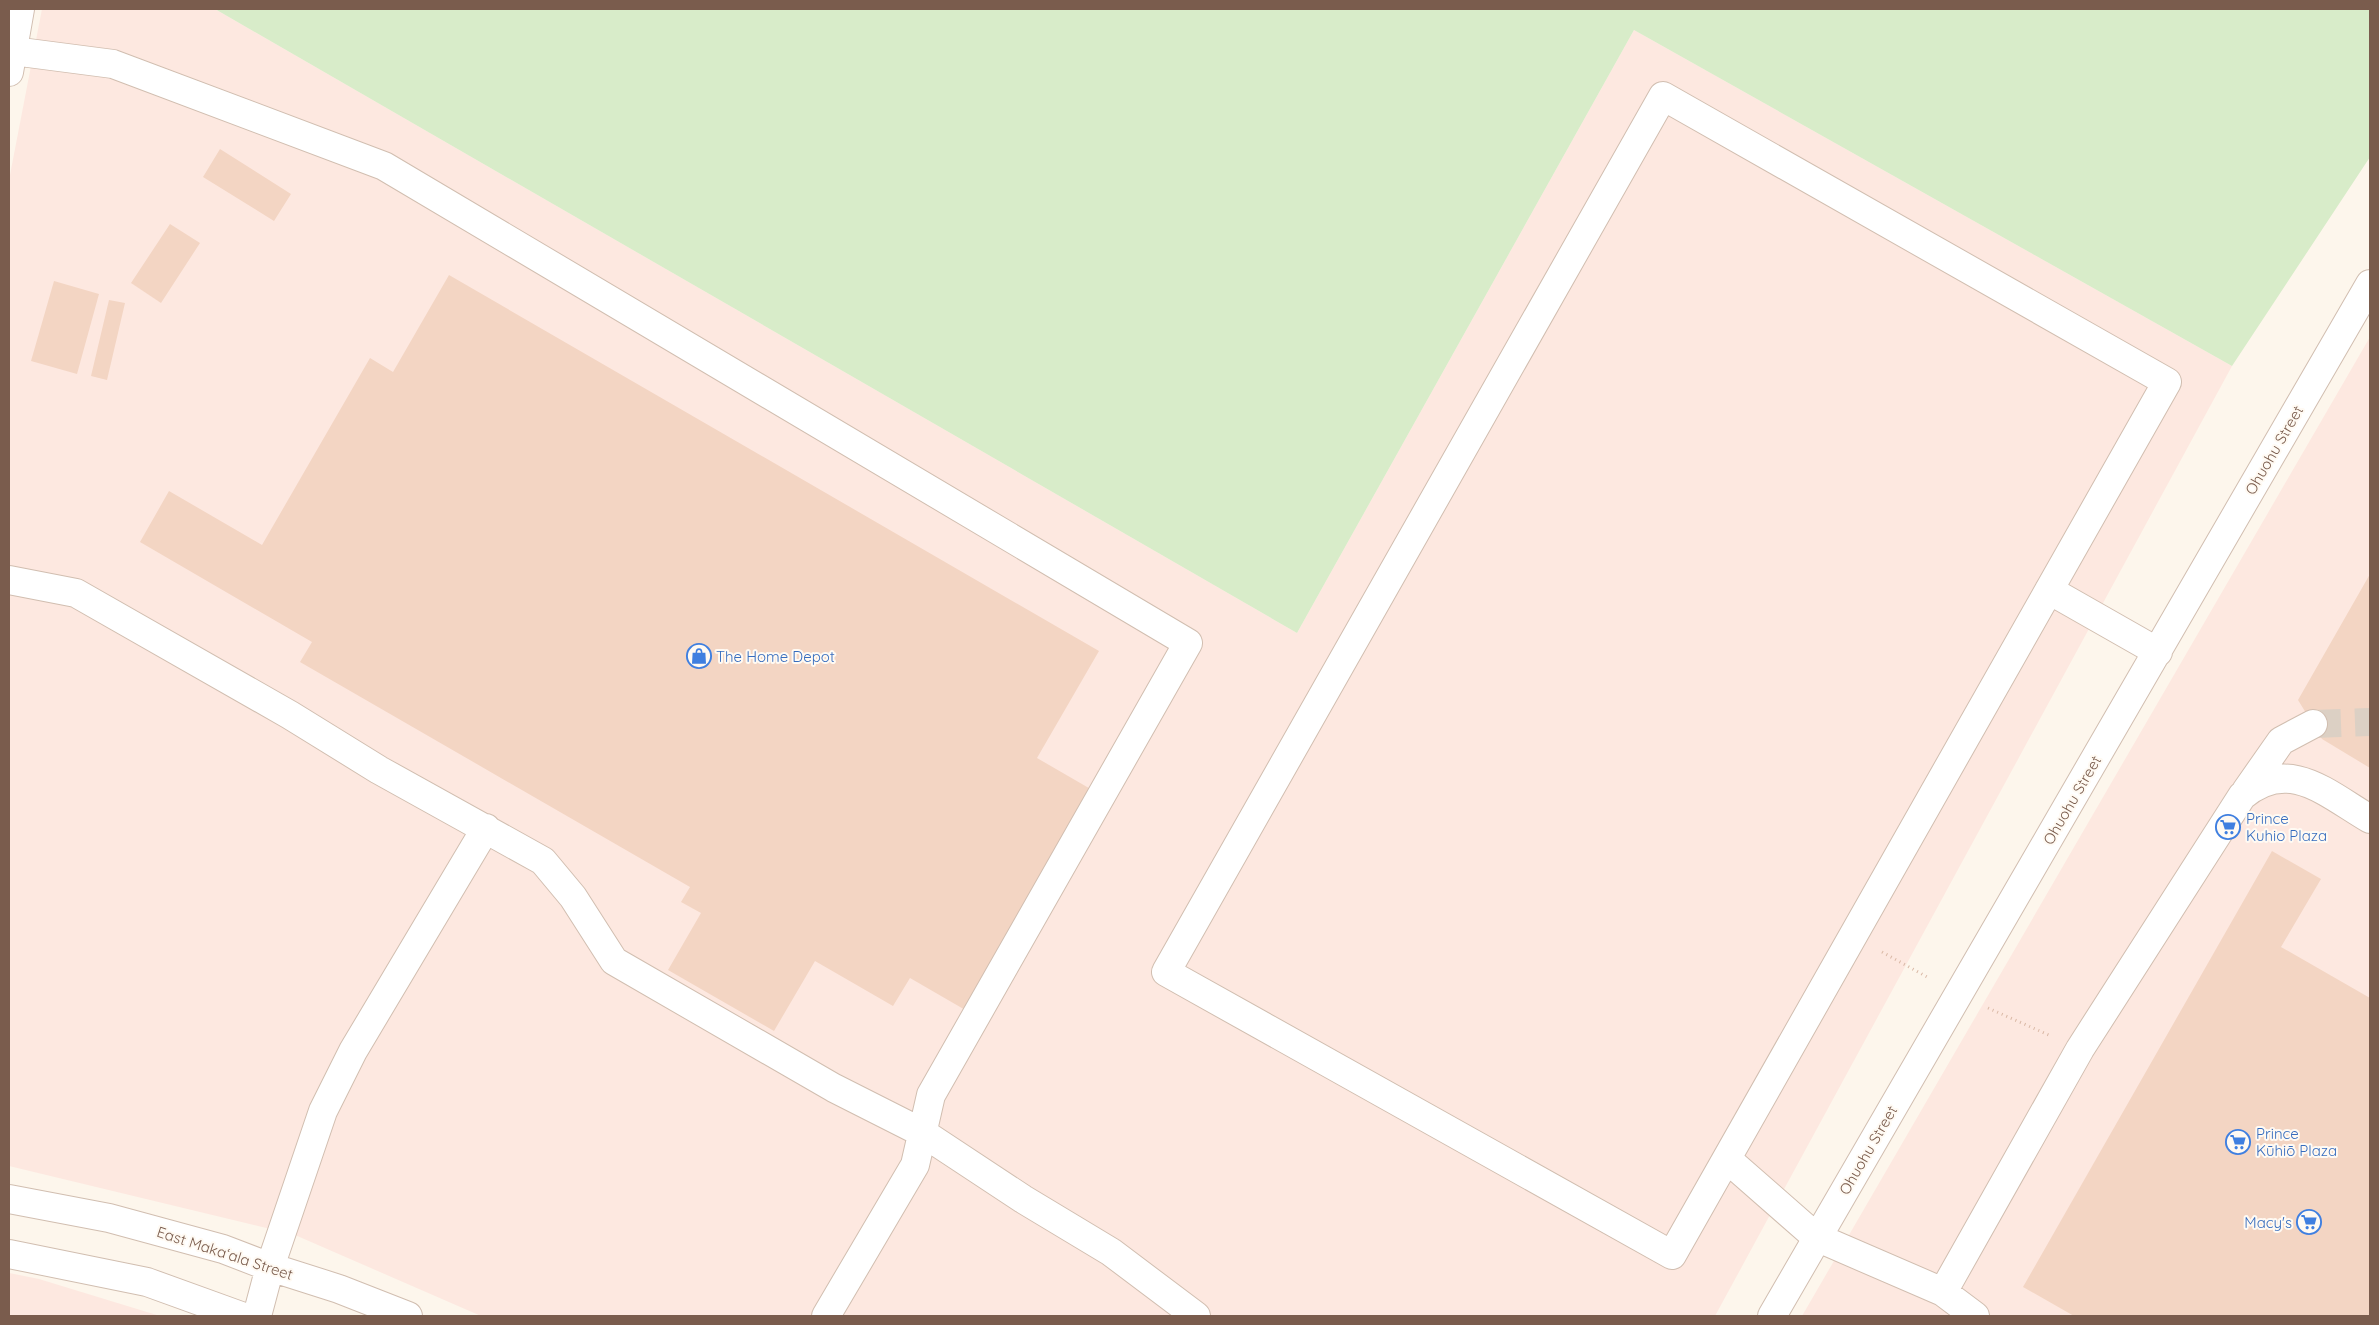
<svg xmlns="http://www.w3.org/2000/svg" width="2379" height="1325" font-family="Quicksand,sans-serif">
<rect width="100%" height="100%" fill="#fdf6ec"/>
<!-- commercial -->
<path fill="#fde8e0" d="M 42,9 L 215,9 L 1297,633 L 1634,30 L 2232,366 L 1715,1316 L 481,1316 L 295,1235 L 9,1166 L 9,180 Z
M 2370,337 L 2370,1316 L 1802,1316 Z
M 9,1273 L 39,1279 L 160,1316 L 9,1316 Z"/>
<!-- green -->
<path fill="#d8ecc9" d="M 215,9 L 2370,9 L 2370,157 L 2232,366 L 1634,30 L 1297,633 Z"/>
<!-- building -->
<path fill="#f3d5c3" d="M 220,149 L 291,194 L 274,221 L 203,177 Z
M 170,224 L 200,243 L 161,303 L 131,283 Z
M 449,275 L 1099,651 L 1037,758 L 1094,791 L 967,1011 L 910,978 L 893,1006 L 815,961 L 774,1031 L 668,970 L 701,913 L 681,902 L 690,887 L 300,662 L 312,642 L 140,542 L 169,491 L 262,545 L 370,358 L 393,372 Z
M 54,281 L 99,294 L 77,374 L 31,361 Z
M 109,300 L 125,303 L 107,380 L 91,376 Z
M 2370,574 L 2370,768 L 2322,739 L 2298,700 Z
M 2272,851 L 2321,879 L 2281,947 L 2370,998 L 2370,1316 L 2074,1316 L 2023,1287 Z"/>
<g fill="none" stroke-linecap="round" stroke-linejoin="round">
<!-- minor-tunnel -->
<path stroke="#dcd0c4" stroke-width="28" stroke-dasharray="28 14" stroke-linecap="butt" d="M 2313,724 L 2370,722"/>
<defs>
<path id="minor" d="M 13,51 L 113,64 L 384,166 L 1188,643 L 931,1095 L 915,1165 L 826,1316
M 9,72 L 20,9
M 1663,96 L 2167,382 L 1672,1255 L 1166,972 Z
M 9,580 L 76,593 L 290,715 L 379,770 L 543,861 L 573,897 L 614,961 L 834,1088 L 923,1133 L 1023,1199 L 1111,1252 L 1196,1316
M 2049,590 L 2158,652
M 2246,791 L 2281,741 L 2313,724
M 1727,1159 L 1816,1237 L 1943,1292 L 1975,1316
M 9,1199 L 109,1218 L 223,1249 L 270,1267 L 339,1289 L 408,1316
M 9,1254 L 147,1282 L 241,1316
M 1943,1292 L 2080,1049 L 2242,796 C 2289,756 2327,794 2370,819
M 257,1316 L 270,1267 L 323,1111 L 353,1051 L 486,828
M 1772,1316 L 2370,284"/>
</defs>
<!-- minor casing -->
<use href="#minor" stroke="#d1beb0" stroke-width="30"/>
<!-- path -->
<path stroke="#d9b8a5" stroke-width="3" stroke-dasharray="1 4" stroke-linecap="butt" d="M 1882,952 L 1929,978
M 1988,1008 L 2051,1036"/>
<!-- minor -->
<use href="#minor" stroke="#fff" stroke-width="28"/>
</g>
<!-- icons -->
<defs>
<symbol id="shop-ring" viewBox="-11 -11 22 22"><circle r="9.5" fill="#fffaf3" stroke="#3f7fe0" stroke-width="1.5"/><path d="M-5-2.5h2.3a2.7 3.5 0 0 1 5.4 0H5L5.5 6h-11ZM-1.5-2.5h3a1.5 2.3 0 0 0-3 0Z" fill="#3f7fe0"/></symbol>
<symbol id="supermarket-ring" viewBox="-11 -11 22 22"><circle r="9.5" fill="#fffaf3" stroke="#3f7fe0" stroke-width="1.5"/><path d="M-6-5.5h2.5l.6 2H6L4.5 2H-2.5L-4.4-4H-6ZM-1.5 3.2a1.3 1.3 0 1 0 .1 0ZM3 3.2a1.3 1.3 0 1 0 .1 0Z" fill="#3f7fe0"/></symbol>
</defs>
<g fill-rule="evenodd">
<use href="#shop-ring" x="685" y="642" width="28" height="28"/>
<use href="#supermarket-ring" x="2214" y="813" width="28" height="28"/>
<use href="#supermarket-ring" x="2224" y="1128" width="28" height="28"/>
<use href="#supermarket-ring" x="2295" y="1208" width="28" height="28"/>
</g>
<g text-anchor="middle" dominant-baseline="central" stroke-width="4" stroke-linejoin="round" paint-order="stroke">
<!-- street labels -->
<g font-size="15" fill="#7a5c4d" stroke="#fffaf3">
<text transform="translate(2274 450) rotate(-60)">Ohuohu Street</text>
<text transform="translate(2072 800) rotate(-60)">Ohuohu Street</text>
<text transform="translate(1868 1150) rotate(-60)">Ohuohu Street</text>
<text transform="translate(225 1253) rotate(18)">East Makaʻala Street</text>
</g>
<!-- shop labels -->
<g font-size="15" fill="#366cbe" stroke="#fffaf3" text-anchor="start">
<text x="716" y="656">The Home Depot</text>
<text x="2246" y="818">Prince<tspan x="2246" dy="17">Kuhio Plaza</tspan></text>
<text x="2256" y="1133">Prince<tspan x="2256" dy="17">Kūhiō Plaza</tspan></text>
<text x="2292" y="1222" text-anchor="end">Macy's</text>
</g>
</g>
<!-- border -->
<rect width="2379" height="1325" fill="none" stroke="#7a5c4d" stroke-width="20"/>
</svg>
